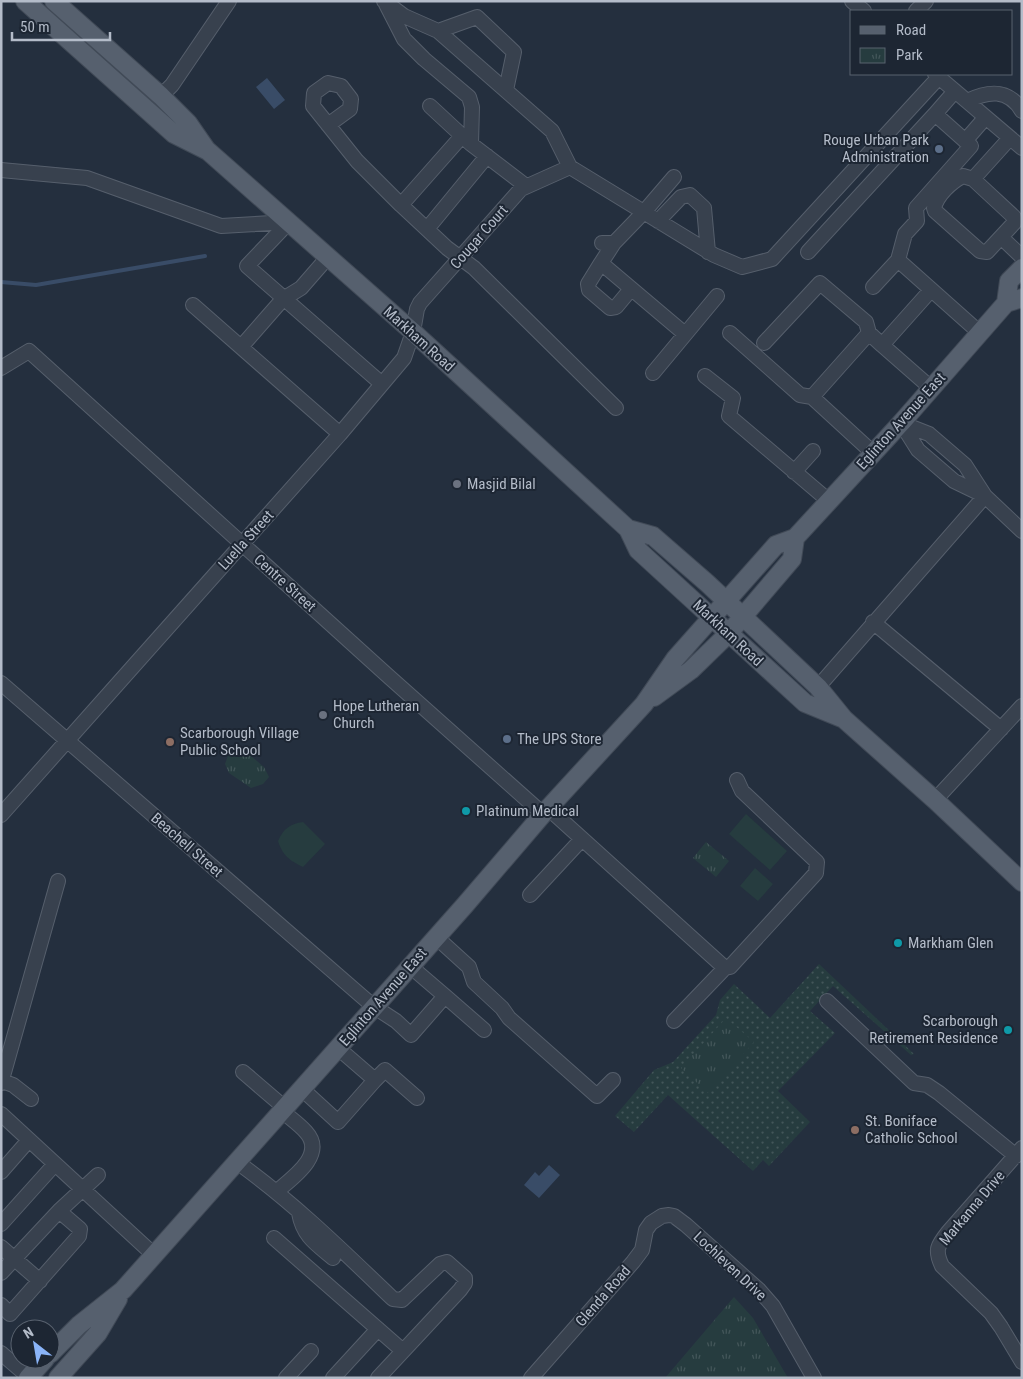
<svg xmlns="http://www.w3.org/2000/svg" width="1023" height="1379" font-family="'Roboto Condensed',sans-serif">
<defs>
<pattern id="grass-dots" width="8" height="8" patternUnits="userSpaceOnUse" patternTransform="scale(1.25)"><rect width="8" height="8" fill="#263c3f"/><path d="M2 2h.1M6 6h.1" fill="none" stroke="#435659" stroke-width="1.8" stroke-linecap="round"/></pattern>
<pattern id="park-tufts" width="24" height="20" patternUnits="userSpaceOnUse" patternTransform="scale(1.25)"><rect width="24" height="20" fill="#263c3f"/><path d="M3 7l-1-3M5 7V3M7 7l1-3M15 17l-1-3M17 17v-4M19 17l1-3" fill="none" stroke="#435659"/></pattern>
</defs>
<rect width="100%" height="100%" fill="#242f3e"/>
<!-- grass -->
<path fill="url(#grass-dots)" d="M 819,964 L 914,1054 L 911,1055 L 833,986 L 810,1011 L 835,1033 L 778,1091 L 810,1122 L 769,1166 L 763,1160 L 753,1171 L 668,1095 L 634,1132 L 615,1116 L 654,1070 L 673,1062 L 716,1015 L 720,1000 L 734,984 L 770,1018 Z"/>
<!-- park -->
<path fill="url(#park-tufts)" d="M 239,746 L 264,767 L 269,777 L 263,784 L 251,788 L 229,773 L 225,764 L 229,753 Z
M 706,842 L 729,861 L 716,877 L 693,858 Z
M 726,1018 L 754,1042 L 708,1093 L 681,1068 Z
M 734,1297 L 753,1318 L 788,1378 L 665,1378 Z"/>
<!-- pitch -->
<path fill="#263c3f" d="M 746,814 L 787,851 L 770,870 L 729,834 Z
M 303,822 L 325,844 L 303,867 C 289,860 283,856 278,841 C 284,828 290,824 303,822 Z
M 755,868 L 773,884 L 758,901 L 740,886 Z"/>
<!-- water -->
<path fill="#394c67" d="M 267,78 L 285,100 L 274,109 L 256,87 Z
M 549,1165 L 560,1175 L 539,1198 L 524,1185 L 535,1172 L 539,1176 Z"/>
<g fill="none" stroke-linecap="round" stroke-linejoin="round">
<!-- stream -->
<path stroke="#394c67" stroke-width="4" d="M 1,282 L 36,285 L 205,256"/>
<defs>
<path id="minor" d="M 384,1 L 404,16 L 438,31 L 552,131 L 570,167 L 714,255 L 742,267 L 772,259 L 939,77
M 852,1 L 864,11
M 386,4 L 404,39 L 424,59 L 469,97 L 472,107 L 471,144
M 916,11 L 926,1
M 438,31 L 477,17 L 514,52 L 506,90
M 935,74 L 1022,148
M 161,96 L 172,85 L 229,1
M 967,101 C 988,91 1008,88 1022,111
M 430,106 L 471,144 L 526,186
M 935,114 L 955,91
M 328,125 L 350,109 L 351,99 L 341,86 L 328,83 L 314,93 L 313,106 L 357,161 L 401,205 L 447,248 L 474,268 L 616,408
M 965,141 L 985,118
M 1,170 L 87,178 L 221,226 L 289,222
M 963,176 L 973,179 L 1014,217 L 1014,223 L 987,252 L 980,251 L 935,211 L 934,208 C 937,195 951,182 963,176 Z
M 973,179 L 1010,138
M 401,205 L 462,136
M 658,221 L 681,197 L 690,195 L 704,208 L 708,252
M 289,222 L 247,266 L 382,384
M 427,229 L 487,156
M 1001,237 L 1022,257
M 602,243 L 614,243 L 644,212 L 674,177
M 614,243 L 601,263 L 685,334
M 808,252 L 935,114 L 971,146 L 916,208 L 917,221 L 905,234 L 898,260
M 601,263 L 588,284 L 589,290 L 610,308 L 616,307 L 631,289
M 873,287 L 898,260 L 980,333
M 193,305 L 340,434
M 730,333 L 800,395 L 812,397
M 764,343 L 820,283 L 866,322 L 869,333
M 241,347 L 283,299 L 301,288 L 328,257
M 1,368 L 29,351 L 387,675 L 543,814
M 653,373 L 717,296
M 705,376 L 733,398 L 729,416 L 829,501
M 931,388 L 882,345 L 931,290
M 901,423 L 929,434 L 965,465 L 985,496 L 1022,531
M 901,423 L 918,450 L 954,481 L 985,496
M 873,453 L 812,397 L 869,333 L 882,345
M 794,472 L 813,451
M 873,622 L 1001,729
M 1,683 L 373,1006 L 396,1021 L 411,1035 L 445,996 L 410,966
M 818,687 L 985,496
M 935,800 L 1022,706
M 548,808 L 725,968 L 730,967 L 816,873 L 817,862 L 742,791 L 737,780
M 1,815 L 340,434 L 404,358 L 413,332 L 417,309 L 420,303 L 521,189 L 570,167
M 530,895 L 582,839
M 436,937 L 469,967 L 474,982 L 502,1008 L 509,1018 L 597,1096 L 613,1080
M 445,996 L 484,1030
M 827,1001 L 914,1083 L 927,1085 L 939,1093 L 1016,1156
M 674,1021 L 725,968
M 243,1072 L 285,1108
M 375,1080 L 385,1070 L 417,1098
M 2,1081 L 13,1085 L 31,1099
M 1,1083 L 58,881
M 302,1089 L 338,1122 L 375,1080 L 338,1048
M 1,1114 L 154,1255
M 1022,1148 L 949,1231 C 938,1245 934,1249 942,1266 L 991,1313 L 1001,1327 L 1022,1362
M 237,1162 C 293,1202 343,1251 393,1299 L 402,1300 L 440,1264 L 447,1262 L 465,1278 L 465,1283 L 460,1290 L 378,1378
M 1,1172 L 29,1140
M 276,1192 C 291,1179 327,1155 306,1132 C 299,1124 290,1118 282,1111
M 299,1213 C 303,1236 316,1244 333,1258
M 1,1224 L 55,1164
M 274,1238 L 403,1351
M 1,1247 L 40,1281
M 1,1273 L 59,1211 L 98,1175
M 1,1305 L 10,1314 L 79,1236 L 80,1229 L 59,1211
M 1,1353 L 30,1378
M 286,1378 L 311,1351
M 333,1378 L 378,1329
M 531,1378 L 633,1262 L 642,1250 L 646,1230 L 651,1223 L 662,1216 L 669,1215 L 674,1216 L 686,1225 L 759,1290 L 773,1306 L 814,1378"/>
<path id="major" d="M 25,1 L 174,134 L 208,151 L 413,332 L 628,529 L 638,550 L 805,703 L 844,719
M 54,1 L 161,96 L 188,123 L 206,149
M 1006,303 L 1009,281 L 1022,268
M 628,529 L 653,536 L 707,583 L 818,687 L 844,719 L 935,800 L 1022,882
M 654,697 L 691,670 L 728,634 L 792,559 L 795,538
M 50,1354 L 79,1325 L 123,1290 L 465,905 L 543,814 L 644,704 L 675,659 L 776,545 L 795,538 L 901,423 L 1006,303 L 1022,298
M 28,1378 L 45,1359
M 58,1378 L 98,1333 L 118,1299"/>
</defs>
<!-- minor casing -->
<use href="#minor" stroke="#565f6c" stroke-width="16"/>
<!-- major casing -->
<use href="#major" stroke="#414a57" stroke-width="20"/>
<!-- minor -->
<use href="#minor" stroke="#38414e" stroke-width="14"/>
<!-- major -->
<use href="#major" stroke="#56606e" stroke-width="18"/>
</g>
<!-- markers -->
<g fill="#5c6f8a" stroke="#1d2633" stroke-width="2">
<circle cx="939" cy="149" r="5"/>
<circle cx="507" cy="739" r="5"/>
</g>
<g fill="#6b7280" stroke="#1d2633" stroke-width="2">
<circle cx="457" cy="484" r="5"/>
<circle cx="323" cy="715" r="5"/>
</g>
<g fill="#8d6e63" stroke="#1d2633" stroke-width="2">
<circle cx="170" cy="742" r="5"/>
<circle cx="855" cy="1130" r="5"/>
</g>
<g fill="#0f9aa8" stroke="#1d2633" stroke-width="2">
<circle cx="466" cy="811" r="5"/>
<circle cx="898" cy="943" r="5"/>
<circle cx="1008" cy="1030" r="5"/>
</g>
<g text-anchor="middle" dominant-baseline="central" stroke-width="4" stroke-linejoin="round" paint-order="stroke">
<!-- poi labels -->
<g font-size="15" fill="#b4bcc9" stroke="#1d2633" text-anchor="start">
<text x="929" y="140" text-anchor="end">Rouge Urban Park<tspan x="929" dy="17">Administration</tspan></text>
<text x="467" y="484">Masjid Bilal</text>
<text x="333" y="706">Hope Lutheran<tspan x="333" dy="17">Church</tspan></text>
<text x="180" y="733">Scarborough Village<tspan x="180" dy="17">Public School</tspan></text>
<text x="517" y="739">The UPS Store</text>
<text x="476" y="811">Platinum Medical</text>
<text x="908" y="943">Markham Glen</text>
<text x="998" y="1021" text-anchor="end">Scarborough<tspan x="998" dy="17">Retirement Residence</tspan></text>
<text x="865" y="1121">St. Boniface<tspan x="865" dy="17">Catholic School</tspan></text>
</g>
<!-- street labels -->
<g font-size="15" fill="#b4bcc9" stroke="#1d2633">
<text transform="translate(479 237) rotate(-49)">Cougar Court</text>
<text transform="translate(419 339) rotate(42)">Markham Road</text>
<text transform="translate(901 421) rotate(-48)">Eglinton Avenue East</text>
<text transform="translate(246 540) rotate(-48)">Luella Street</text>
<text transform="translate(285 583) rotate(42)">Centre Street</text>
<text transform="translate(728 633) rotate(43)">Markham Road</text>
<text transform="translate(187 845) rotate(41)">Beachell Street</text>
<text transform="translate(383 997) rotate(-49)">Eglinton Avenue East</text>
<text transform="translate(972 1208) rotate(-50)">Markanna Drive</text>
<text transform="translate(730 1266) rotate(43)">Lochleven Drive</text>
<text transform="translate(603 1296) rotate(-49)">Glenda Road</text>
</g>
</g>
<!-- border -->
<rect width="1023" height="1379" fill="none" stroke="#b4bcc9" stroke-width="5"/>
<!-- legend -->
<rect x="850" y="10" width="162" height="65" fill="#1d2633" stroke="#59626f"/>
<rect x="860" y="26" width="25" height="8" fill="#56606e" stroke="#59626f"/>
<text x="896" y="35" font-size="15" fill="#b4bcc9">Road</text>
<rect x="860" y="48" width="25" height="15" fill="url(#park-tufts)" stroke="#59626f"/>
<text x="896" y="60" font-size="15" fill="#b4bcc9">Park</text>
<!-- north arrow -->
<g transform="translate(35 1344) rotate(329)"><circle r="24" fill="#1d2633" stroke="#59626f"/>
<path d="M0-4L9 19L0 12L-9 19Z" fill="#8ab4f8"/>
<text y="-8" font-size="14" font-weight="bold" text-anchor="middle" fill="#b4bcc9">N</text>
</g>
<!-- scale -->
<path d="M12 32v8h98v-8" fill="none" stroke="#b4bcc9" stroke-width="2.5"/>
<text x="20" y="32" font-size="15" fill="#b4bcc9" stroke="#1d2633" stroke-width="4" paint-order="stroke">50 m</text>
</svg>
